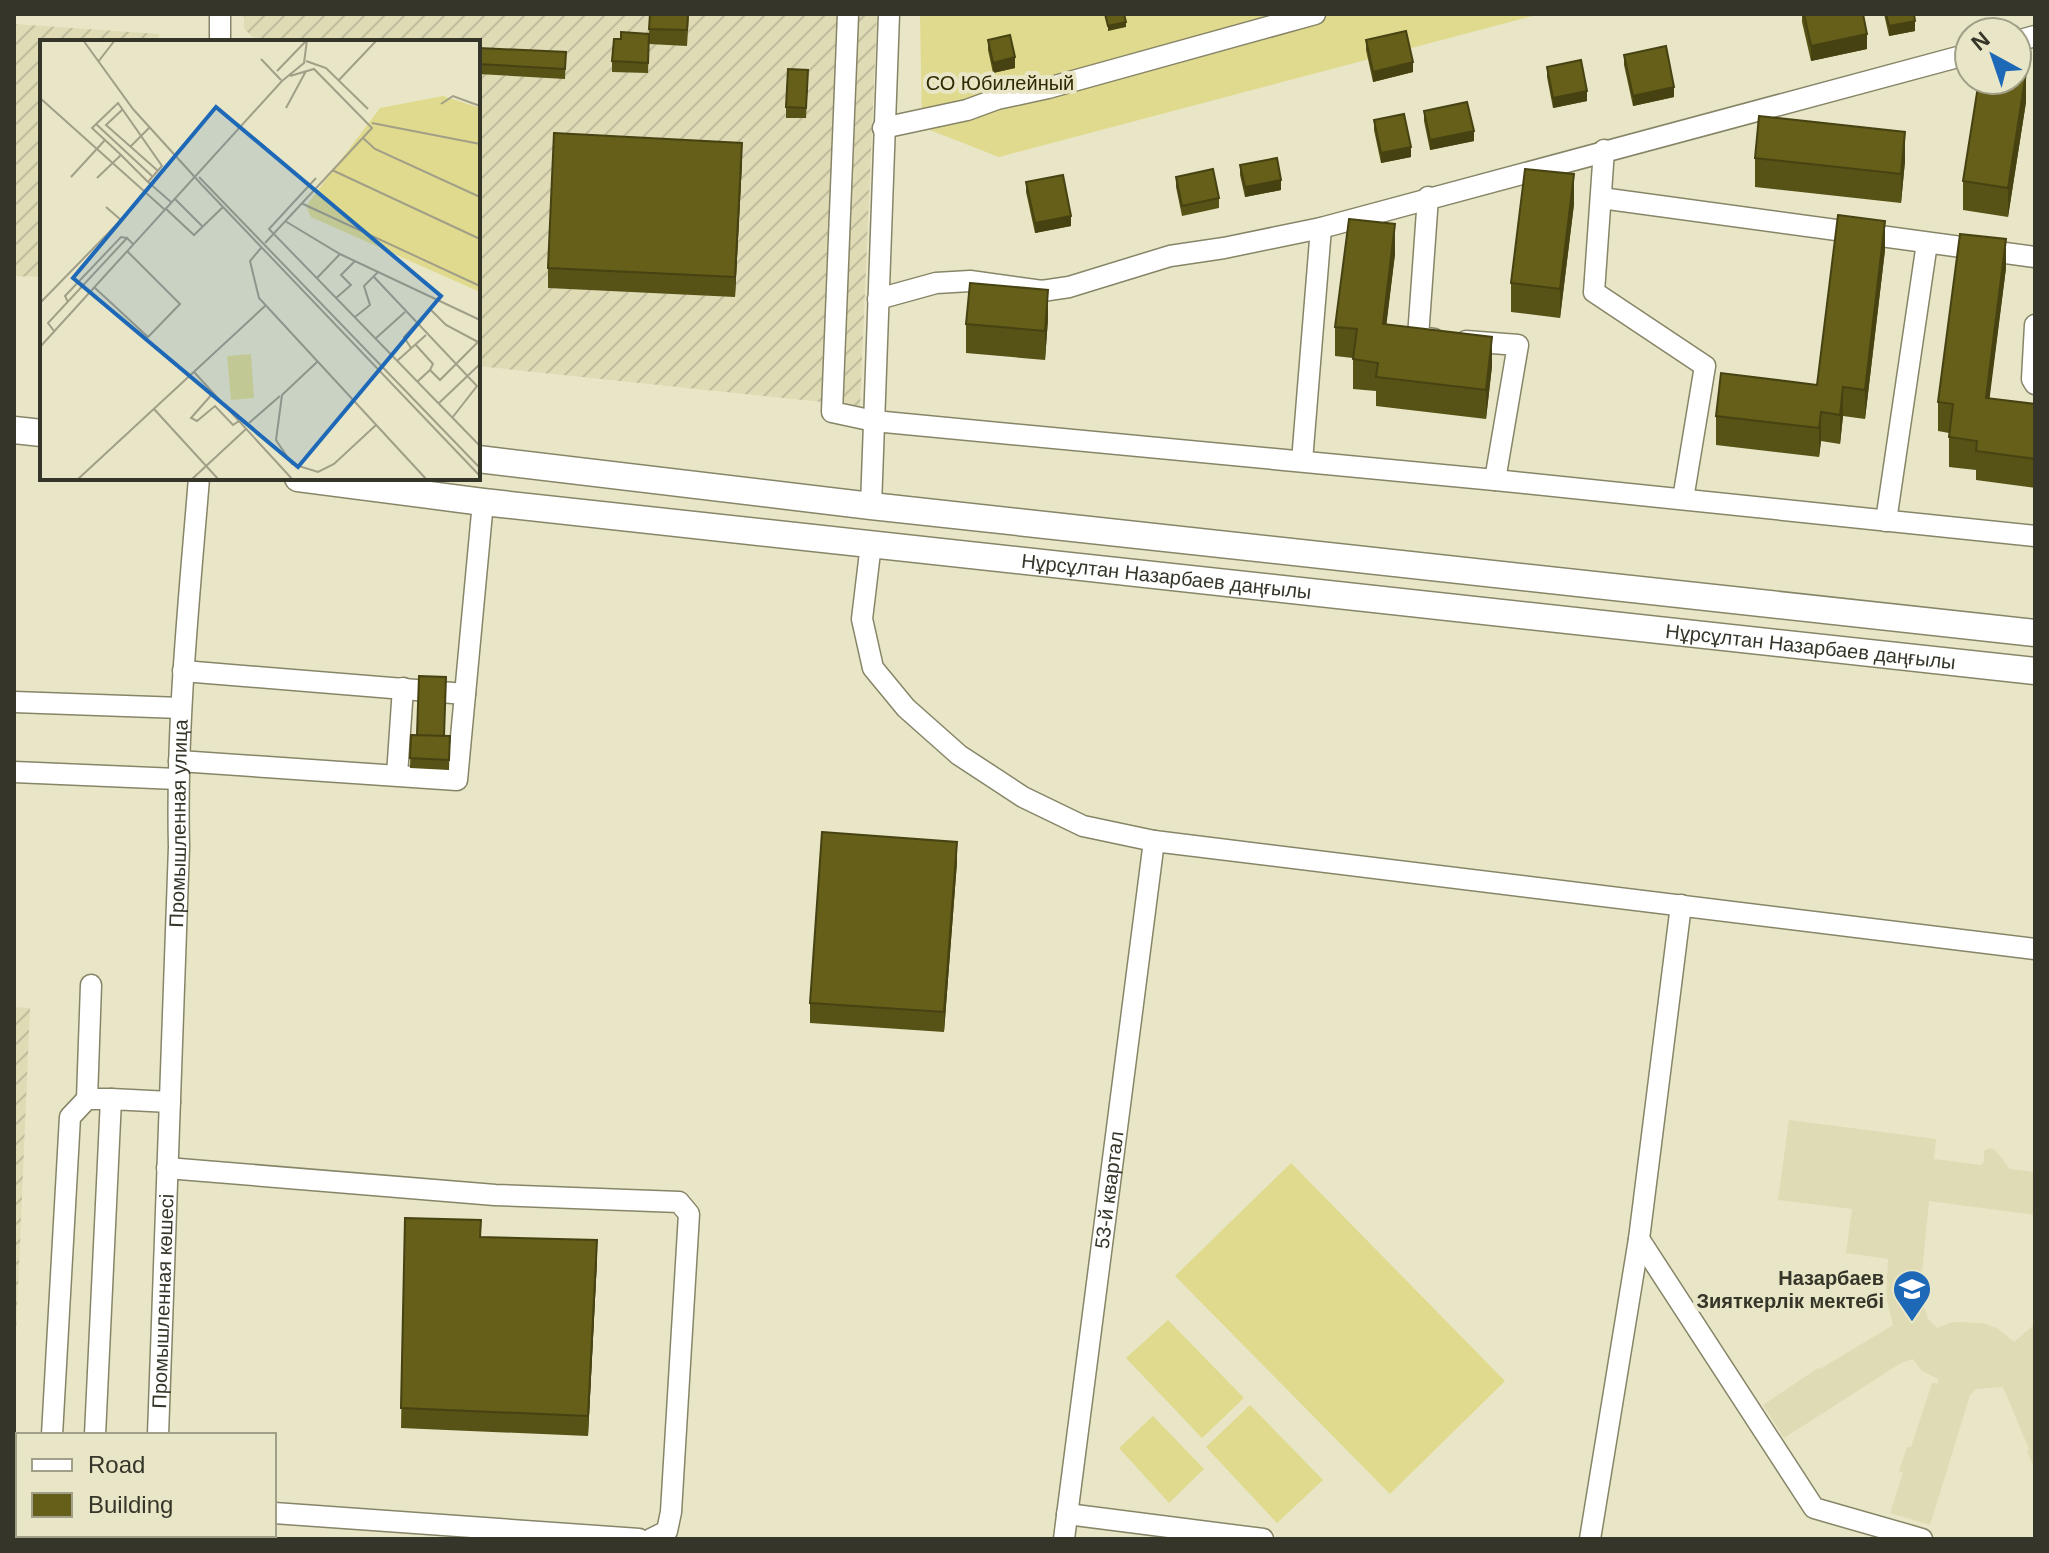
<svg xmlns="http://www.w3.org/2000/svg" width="2049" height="1553" font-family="Arial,sans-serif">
<defs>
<pattern id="industrial-furrows" width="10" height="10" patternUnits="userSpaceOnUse" patternTransform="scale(2)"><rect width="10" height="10" fill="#dedbb5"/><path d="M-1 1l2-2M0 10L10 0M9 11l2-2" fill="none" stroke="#bfbd9c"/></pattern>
</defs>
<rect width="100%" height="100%" fill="#e8e6c6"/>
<!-- built -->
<path fill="#dedbb5" d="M 1789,1120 L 1936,1139 L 1934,1159 L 1981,1165 L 1984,1161 L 1984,1151 L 1989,1148 L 1995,1150 L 2010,1169 L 2035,1172 L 2035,1215 L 1929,1201 L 1920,1293 L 1928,1319 L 1937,1328 L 1952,1322 L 1983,1323 L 1997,1328 L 2014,1342 L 2035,1324 L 2035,1470 L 2027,1451 L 2029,1449 L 2003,1387 L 1976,1389 L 1970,1395 L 1930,1525 L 1890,1513 L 1903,1473 L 1899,1471 L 1907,1447 L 1911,1447 L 1932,1383 L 1938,1383 L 1938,1379 L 1921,1370 L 1913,1359 L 1901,1363 L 1784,1438 L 1763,1405 L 1818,1368 L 1820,1369 L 1893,1325 L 1886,1297 L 1888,1259 L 1846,1253 L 1852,1209 L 1778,1200 Z"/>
<!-- industrial -->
<path fill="url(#industrial-furrows)" d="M 244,14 L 877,14 L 860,406 L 478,366 L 478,42 L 255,39 L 244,29 Z
M 14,24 L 159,34 L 159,42 L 42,42 L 42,277 L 14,276 Z
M 14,1007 L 30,1008 L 14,1383 Z"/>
<!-- garden -->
<path fill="#e0da8e" d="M 920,14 L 1540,14 L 999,157 L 922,127 Z
M 1291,1163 L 1505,1381 L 1390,1494 L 1175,1276 Z
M 1168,1320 L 1244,1398 L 1202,1438 L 1126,1358 Z
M 1250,1405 L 1323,1480 L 1277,1523 L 1206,1447 Z
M 1153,1416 L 1204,1469 L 1169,1503 L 1119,1448 Z"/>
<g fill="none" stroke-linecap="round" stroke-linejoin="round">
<defs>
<g id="minor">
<path d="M 848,14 L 832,412 L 874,421 L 1495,480 L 2035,536"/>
<path d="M 2017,41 L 2035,36"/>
<path d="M 220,42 L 220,14"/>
<path d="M 883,128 L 967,110 L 997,99 L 1048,88 L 1315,14"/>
<path d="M 1604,150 L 1594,292 L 1705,366 L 1683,499"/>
<path d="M 1428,197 L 1418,337 L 1434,339"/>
<path d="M 1601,198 L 2035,257"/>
<path d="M 878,299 L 936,283 L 970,281 L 1042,291 L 1069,287 L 1170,256 L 1224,248 L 1321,228 L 1969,54"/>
<path d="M 2035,325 L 2032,379 L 2035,384"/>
<path d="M 1466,341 L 1518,345 L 1495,480"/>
<path d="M 1302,461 L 1321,228"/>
<path d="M 871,506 L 889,14"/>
<path d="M 1886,521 L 1927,243"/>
<path d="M 871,544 L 862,619 L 873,668 L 906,708 L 959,755 L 1023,797 L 1083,826 L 1154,841 L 2035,949"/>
<path d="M 183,671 L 465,694"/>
<path d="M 14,702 L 181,708"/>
<path d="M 179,761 L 457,780 L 483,502"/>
<path d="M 14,772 L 177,779"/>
<path d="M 397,775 L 403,688"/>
<path d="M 1681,905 L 1639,1239 L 1814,1508 L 1922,1539"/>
<path d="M 87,1099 L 91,985"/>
<path d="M 167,1168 L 495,1195 L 679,1202 L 689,1214 L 671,1512 L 667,1531 L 651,1539"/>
<path d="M 52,1435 L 70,1117 L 87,1099 L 111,1099"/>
<path d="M 95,1435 L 111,1099 L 170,1102"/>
<path id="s1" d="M 158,1435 L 179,847 C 176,724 189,601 199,478"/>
<path d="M 274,1513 L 639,1539"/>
<path d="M 1067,1514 L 1263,1539"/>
<path d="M 46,1539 L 46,1535"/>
<path d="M 90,1539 L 90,1535"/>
<path d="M 154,1539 L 154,1535"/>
<path id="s2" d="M 1064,1539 L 1154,841"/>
<path d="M 1590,1539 L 1639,1239"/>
</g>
<g id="major">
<path d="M 14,430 L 42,433"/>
<path d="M 478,459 L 871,506 L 2035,633"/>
<path id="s3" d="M 298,478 L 483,502 L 2035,671"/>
</g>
</defs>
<!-- minor casing -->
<use href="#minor" stroke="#878568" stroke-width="23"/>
<!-- major casing -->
<use href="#major" stroke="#878568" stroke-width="29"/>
<!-- minor -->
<use href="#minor" stroke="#fff" stroke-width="20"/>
<!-- major -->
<use href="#major" stroke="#fff" stroke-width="26"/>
</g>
<!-- wall -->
<path fill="#575216" d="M 650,14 L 689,14 L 687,46 L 649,44 L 648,73 L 612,72 L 612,61 L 621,39 L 649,34 Z
M 1802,14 L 1863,14 L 1867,49 L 1811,61 L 1802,22 Z
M 1884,14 L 1914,14 L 1915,31 L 1889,36 Z
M 988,40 L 1015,68 L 993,73 L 988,50 Z
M 1366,40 L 1413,72 L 1373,82 L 1366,50 Z
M 479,48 L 566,52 L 565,79 L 478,74 Z
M 1624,55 L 1674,97 L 1633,106 L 1624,65 Z
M 1547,67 L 1587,101 L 1553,108 L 1547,77 Z
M 808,80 L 806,118 L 786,118 L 786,107 Z
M 2026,102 L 2008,217 L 1963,210 L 1963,181 Z
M 1424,111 L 1474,141 L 1430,150 L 1424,121 Z
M 1374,120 L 1411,157 L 1381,163 L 1374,130 Z
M 1755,158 L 1905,161 L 1901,203 L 1755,187 Z
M 742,162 L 735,297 L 548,288 L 548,268 Z
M 1240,165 L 1281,190 L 1245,197 L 1240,175 Z
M 1176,177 L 1219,198 L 1219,208 L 1182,216 L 1176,187 Z
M 1026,182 L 1071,226 L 1035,233 L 1026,192 Z
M 1574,204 L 1560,318 L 1511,312 L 1511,283 Z
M 1885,250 L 1865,419 L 1843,416 L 1840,444 L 1821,441 L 1819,457 L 1716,445 L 1716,416 L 1817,385 Z
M 1395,254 L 1386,325 L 1492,366 L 1486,419 L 1376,406 L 1376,391 L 1353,389 L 1353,358 L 1335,356 L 1335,327 Z
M 2006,268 L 1989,398 L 2035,404 L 2035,488 L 1976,480 L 1976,470 L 1949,467 L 1949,433 L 1938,431 L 1938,402 Z
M 1048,319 L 1045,360 L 966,353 L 966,324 Z
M 411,735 L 450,736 L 449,770 L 410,768 Z
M 957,862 L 944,1032 L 810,1023 L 810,1003 Z
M 405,1218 L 481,1237 L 597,1260 L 588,1436 L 401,1428 Z"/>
<!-- shaded-wall -->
<path fill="#474212" d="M 1915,21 L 1915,31 L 1889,36 L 1889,26 Z
M 1126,22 L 1126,27 L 1108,31 L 1108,26 Z
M 1867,34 L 1867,49 L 1811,61 L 1811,46 Z
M 1015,57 L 1015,68 L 993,73 L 993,63 Z
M 1413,62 L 1413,72 L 1373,82 L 1373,72 Z
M 2026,73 L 2026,102 L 2008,217 L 2008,188 Z
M 1674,87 L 1674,97 L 1633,106 L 1633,96 Z
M 1587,91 L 1587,101 L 1553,108 L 1553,98 Z
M 1474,131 L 1474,141 L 1430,150 L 1430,140 Z
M 1905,132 L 1905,161 L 1901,203 L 1901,174 Z
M 742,143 L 742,162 L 735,297 L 735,277 Z
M 1411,147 L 1411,157 L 1381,163 L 1381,153 Z
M 1574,174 L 1574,204 L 1560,318 L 1560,289 Z
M 1281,180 L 1281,190 L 1245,197 L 1245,187 Z
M 1071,216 L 1071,226 L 1035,233 L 1035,223 Z
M 1885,221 L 1885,250 L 1865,419 L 1865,390 Z
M 1395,224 L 1395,254 L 1383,353 L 1383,324 Z
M 2006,239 L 2006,268 L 1986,427 L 1986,398 Z
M 1048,290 L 1048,319 L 1045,360 L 1045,331 Z
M 1492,337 L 1492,366 L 1486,419 L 1486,390 Z
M 1843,387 L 1843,416 L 1840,444 L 1840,415 Z
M 1821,412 L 1821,441 L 1819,457 L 1819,428 Z
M 957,842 L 957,862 L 944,1032 L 944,1012 Z
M 597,1240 L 597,1260 L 588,1436 L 588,1416 Z"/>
<!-- building -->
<path fill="#655f19" stroke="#474212" stroke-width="2" d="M 650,14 L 688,14 L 687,30 L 649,29 Z
M 1105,14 L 1124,14 L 1126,22 L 1108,26 Z
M 1804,14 L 1863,14 L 1867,34 L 1811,46 Z
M 1886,14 L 1914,14 L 1915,21 L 1889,26 Z
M 1406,31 L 1413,62 L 1373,72 L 1366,40 Z
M 621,32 L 649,34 L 648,63 L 612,61 L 614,39 L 621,39 Z
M 1010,35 L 1015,57 L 993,63 L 988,40 Z
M 1666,46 L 1674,87 L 1633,96 L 1624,55 Z
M 479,48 L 566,52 L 565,69 L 478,64 Z
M 1581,60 L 1587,91 L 1553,98 L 1547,67 Z
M 788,69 L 808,70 L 806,108 L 786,107 Z
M 2017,72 L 2026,73 L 2008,188 L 1963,181 L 1979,80 L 2017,80 Z
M 1467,102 L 1474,131 L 1430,140 L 1424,111 Z
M 1404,114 L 1411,147 L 1381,153 L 1374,120 Z
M 1759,116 L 1905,132 L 1901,174 L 1755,158 Z
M 554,133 L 742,143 L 735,277 L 548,268 Z
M 1277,158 L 1281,180 L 1245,187 L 1240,165 Z
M 1213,169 L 1219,198 L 1182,206 L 1176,177 Z
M 1525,169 L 1574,174 L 1560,289 L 1511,283 Z
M 1063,175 L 1071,216 L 1035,223 L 1026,182 Z
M 1838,215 L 1885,221 L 1865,390 L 1843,387 L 1840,415 L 1821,412 L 1819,428 L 1716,416 L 1721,373 L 1817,385 Z
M 1349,219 L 1395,224 L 1383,324 L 1492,337 L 1486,390 L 1376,377 L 1378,363 L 1353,359 L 1357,329 L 1335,327 Z
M 1960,234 L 2006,239 L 1986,398 L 2035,404 L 2035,459 L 1976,451 L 1977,441 L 1949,437 L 1953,404 L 1938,402 Z
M 970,283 L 1048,290 L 1045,331 L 966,324 Z
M 419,676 L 446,677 L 444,736 L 417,735 Z
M 411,735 L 450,736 L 449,760 L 410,758 Z
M 822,832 L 957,842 L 944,1012 L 810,1003 Z
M 405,1218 L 481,1220 L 480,1237 L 597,1240 L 588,1416 L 401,1408 Z"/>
<!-- icons -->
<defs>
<symbol id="school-pin" viewBox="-11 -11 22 30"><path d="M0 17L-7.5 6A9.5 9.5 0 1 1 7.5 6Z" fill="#1e68b8" stroke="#e8e6c6"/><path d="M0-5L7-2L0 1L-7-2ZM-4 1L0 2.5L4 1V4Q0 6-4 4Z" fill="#fff"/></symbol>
</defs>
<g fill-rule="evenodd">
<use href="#school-pin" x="1890" y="1267" width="44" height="60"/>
</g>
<g text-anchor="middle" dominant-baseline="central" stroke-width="8" stroke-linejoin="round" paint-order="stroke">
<!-- park labels -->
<g font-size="20" fill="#2e2a03" stroke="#e8e6c6">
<text x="1000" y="83">СО Юбилейный</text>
</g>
<!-- street labels -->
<g font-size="20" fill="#363529" stroke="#e8e6c6">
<text stroke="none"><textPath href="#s3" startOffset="874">Нұрсұлтан Назарбаев даңғылы</textPath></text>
<text stroke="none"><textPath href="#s3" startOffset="1522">Нұрсұлтан Назарбаев даңғылы</textPath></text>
<text stroke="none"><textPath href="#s1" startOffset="612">Промышленная улица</textPath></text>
<text stroke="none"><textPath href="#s2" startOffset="352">53-й квартал</textPath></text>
<text stroke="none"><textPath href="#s1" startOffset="134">Промышленная көшесі</textPath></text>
</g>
<!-- poi labels -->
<g font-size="20" font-weight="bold" fill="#363529" stroke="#e8e6c6" text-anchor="end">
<text x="1884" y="1278">Назарбаев<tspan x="1884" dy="23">Зияткерлік мектебі</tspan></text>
</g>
</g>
<!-- overview -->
<g transform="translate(40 40)">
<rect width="440" height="440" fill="#e8e6c6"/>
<path d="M 403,56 L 440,68 L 440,252 L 271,177 L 266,166 L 340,68 ZM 211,314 L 214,358 L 191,360 L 187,316 Z" fill="#e0da8e"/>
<path fill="none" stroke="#a19f87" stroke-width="2" d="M 43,0 L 93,69 L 162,145 L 440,436M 221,19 L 241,40M 266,21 L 286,28 L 328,69M 58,22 L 75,0M 237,31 L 267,0M 299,40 L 336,1M 0,58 L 124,169M 401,64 L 413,56 L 440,66M 246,68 L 266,31M 83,69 L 66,85 L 117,130M 332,83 L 440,104M 56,84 L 112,136M 323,98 L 335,109 L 440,157M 65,100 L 52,88 L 78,63 L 122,126 L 108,142 L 131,162M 91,106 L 109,88M 81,115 L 108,142M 292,130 L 440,199M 31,137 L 65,100 L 81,115 L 57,138M 159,137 L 440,428M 276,138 L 229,189 L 440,406M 134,158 L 163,187M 261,163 L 440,246M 125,168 L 154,195 L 183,167M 245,181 L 300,214 L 440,280M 225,203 L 332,88 L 274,29 L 250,36M 221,208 L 210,221 L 219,258 L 387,440M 334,237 L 437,346 L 412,378M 277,238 L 300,214M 54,247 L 108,297 L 140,264 L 87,211M 296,258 L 311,245 L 301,235 L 315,221M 28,262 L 25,256 L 81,197 L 87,198M 0,263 L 81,180 L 66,167M 390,269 L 406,285 L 438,302M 315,277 L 330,265 L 324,246 L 338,232M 14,291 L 8,283 L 87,198 L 93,204M 335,299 L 365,272M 375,304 L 393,324 L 390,330M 0,307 L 242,41 L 264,23 L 267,0M 371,308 L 364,297 L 398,260M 357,321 L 386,295M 277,322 L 242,355 L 236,400 L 252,424 L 278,432 L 294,424 L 336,385M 154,332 L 253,440M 377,342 L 390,330 L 400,340 L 440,300M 173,353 L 151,378 L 157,381 L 175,366 L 193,385 L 199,381M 398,364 L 440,324M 114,369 L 179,440M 209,383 L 240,356M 37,440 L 225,266M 151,440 L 206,389"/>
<path fill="#1e68b8" fill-opacity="0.15" stroke="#1e68b8" stroke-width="4" d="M 176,67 L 401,256 L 258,427 L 33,238 Z"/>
<rect width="440" height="440" fill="none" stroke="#363529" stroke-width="4"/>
</g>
<!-- border -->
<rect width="2049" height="1553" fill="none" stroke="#363529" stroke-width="32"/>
<!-- legend -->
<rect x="16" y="1433" width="260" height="104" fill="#e8e6c6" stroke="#a19f87" stroke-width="2"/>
<rect x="32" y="1459" width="40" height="12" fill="#ffffff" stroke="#a19f87" stroke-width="2"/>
<text x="88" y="1473" font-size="24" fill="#363529">Road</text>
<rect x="32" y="1493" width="40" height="24" fill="#655f19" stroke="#a19f87" stroke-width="2"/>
<text x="88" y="1513" font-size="24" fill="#363529">Building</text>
<!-- north arrow -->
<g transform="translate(1993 56) rotate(320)"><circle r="38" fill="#e8e6c6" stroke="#a19f87" stroke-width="2"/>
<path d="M0-6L14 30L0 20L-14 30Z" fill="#1e68b8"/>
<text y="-12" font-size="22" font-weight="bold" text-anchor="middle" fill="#363529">N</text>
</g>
</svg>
